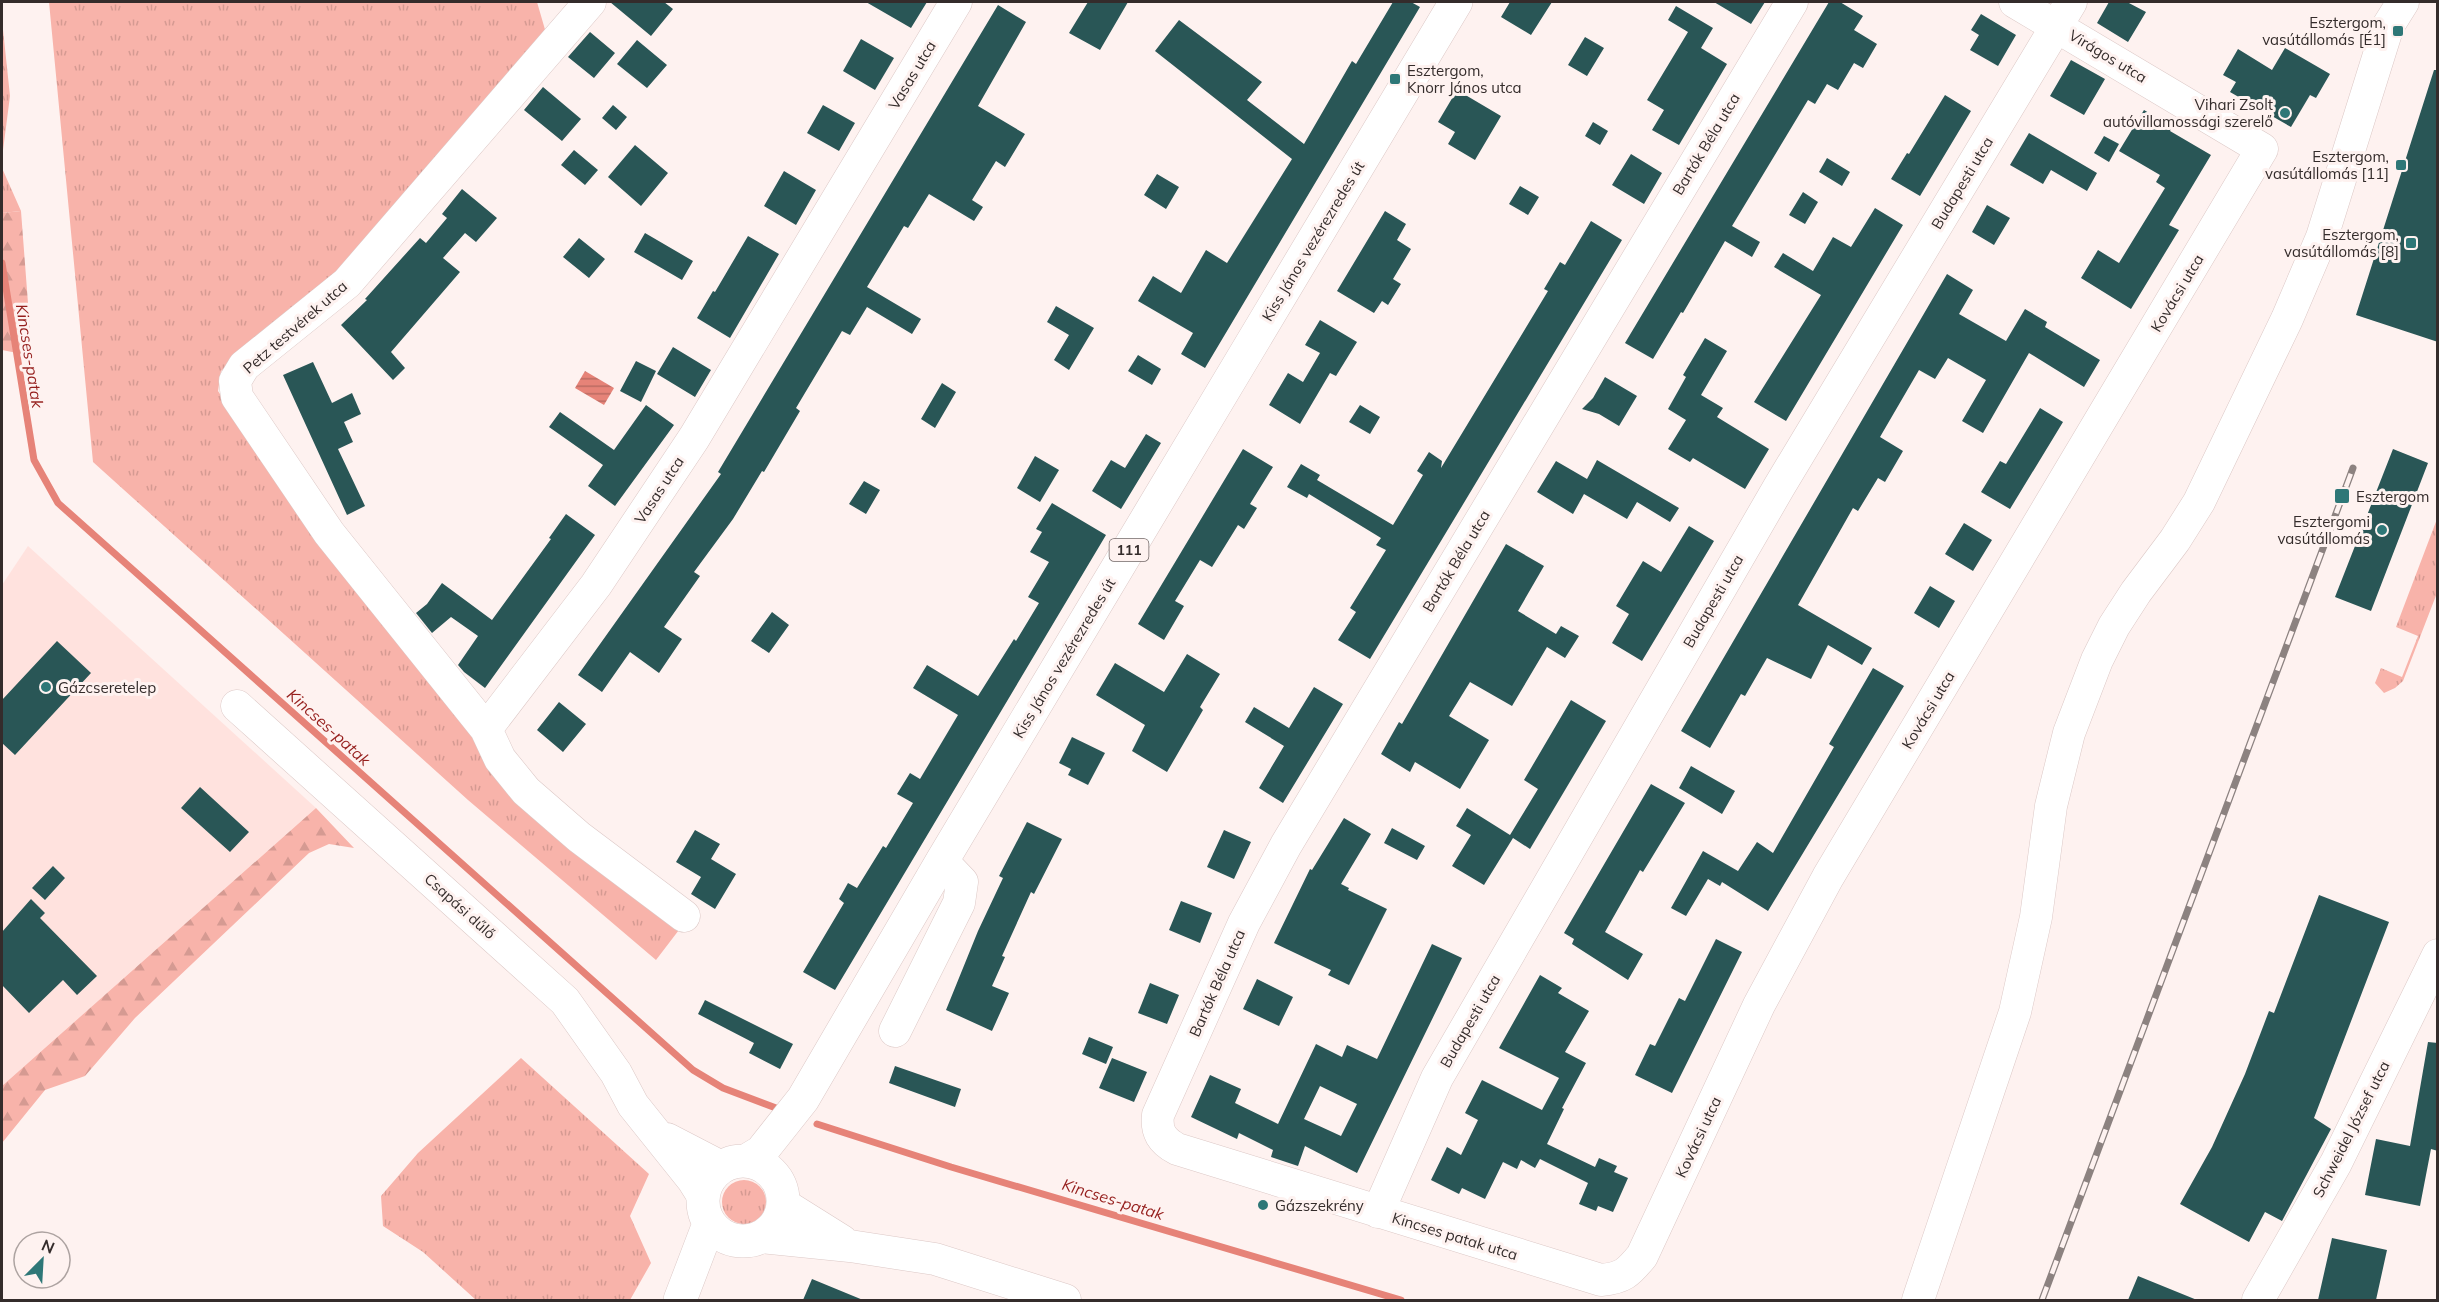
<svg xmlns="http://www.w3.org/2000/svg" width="2439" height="1302" font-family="Mulish,sans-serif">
<defs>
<pattern id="grass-tufts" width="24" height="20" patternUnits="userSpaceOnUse" patternTransform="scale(1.5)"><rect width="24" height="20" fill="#f8b3aa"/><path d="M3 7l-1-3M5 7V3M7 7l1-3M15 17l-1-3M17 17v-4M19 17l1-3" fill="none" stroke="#d59a92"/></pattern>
<pattern id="forest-firs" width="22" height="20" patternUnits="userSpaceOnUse" patternTransform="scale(1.5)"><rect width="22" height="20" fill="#f8b3aa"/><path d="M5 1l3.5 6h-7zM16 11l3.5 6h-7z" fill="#d59a92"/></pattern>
<pattern id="water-rules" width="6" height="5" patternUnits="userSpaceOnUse" patternTransform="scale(1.5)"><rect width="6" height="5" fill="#e68378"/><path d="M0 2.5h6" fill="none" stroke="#bb6b63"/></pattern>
</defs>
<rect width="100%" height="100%" fill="#fef2f0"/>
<!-- built -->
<path fill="#ffe2de" d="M 28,546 L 316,808 L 2,1086 L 2,585 Z"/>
<!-- grass -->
<path fill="url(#grass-tufts)" d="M 49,2 L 537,2 L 546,33 L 340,272 L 221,371 L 218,391 L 318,542 L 475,736 L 682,926 L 656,960 L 468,800 L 93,462 Z
M 2,20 L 10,96 L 2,158 Z
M 2,168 L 21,211 L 2,213 Z
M 2437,519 L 2437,593 L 2403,681 L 2395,688 L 2384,693 L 2375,683 L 2381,668 L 2402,677 L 2418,636 L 2396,627 Z
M 521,1058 L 649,1174 L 630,1216 L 651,1263 L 630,1300 L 476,1300 L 423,1252 L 383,1226 L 381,1196 L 418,1153 Z
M722 1202a22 22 0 1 1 44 0a22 22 0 1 1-44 0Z"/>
<!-- forest -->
<path fill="url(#forest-firs)" d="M 21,211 L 32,356 L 2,350 L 2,213 Z
M 316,808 L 354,848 L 329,844 L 309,853 L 135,1018 L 85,1076 L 45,1090 L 2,1143 L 2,1086 Z"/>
<!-- water -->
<path fill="url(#water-rules)" d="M 585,371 L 614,388 L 604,405 L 575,388 Z"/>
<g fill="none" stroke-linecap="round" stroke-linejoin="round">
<!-- stream -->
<path stroke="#e68378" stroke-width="7" d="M 2,263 L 34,460 L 58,503 L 693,1070 L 723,1088 L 784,1111
M 817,1124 L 951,1167 L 1401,1300"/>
</g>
<!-- building -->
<path fill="#295656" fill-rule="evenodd" d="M 610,2 L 664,2 L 673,9 L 651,36 Z
M 866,2 L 927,2 L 911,28 Z
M 1088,2 L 1128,2 L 1100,50 L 1069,33 Z
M 1393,2 L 1411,2 L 1420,7 L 1205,368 L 1181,354 L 1193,333 L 1138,301 L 1153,276 L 1181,293 L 1206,250 L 1227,263 L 1292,159 L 1155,51 L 1179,20 L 1262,82 L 1247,100 L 1304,144 L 1352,61 L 1356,64 Z
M 1510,2 L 1552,2 L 1531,35 L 1501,17 Z
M 1714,2 L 1765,2 L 1751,24 Z
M 1829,2 L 1840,2 L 1863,16 L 1854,30 L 1877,44 L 1863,68 L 1854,63 L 1838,90 L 1827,84 L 1815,104 L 1808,100 L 1732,226 L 1760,242 L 1752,257 L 1725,241 L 1683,313 L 1681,312 L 1653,359 L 1625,343 Z
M 2109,2 L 2127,2 L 2146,12 L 2128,42 L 2097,23 Z
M 998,5 L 1026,22 L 978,106 L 1025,134 L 1005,167 L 996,161 L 972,200 L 983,207 L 974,221 L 929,194 L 908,228 L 904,226 L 867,287 L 921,319 L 912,334 L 867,307 L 850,335 L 842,331 L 796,408 L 800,411 L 764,472 L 762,471 L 733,519 L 694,572 L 700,576 L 664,627 L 682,639 L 659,673 L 630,652 L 602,692 L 578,675 L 721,474 L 718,472 Z
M 1676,6 L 1713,28 L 1701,48 L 1727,64 L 1679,145 L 1652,130 L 1664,110 L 1647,100 L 1688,32 L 1668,20 Z
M 1981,14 L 2016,35 L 1998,66 L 1970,50 L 1979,35 L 1971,30 Z
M 590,32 L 615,53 L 594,78 L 568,57 Z
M 1585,37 L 1604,48 L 1587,76 L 1568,65 Z
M 861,39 L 894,58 L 875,90 L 843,71 Z
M 637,40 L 667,65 L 647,88 L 617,64 Z
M 2285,48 L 2330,74 L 2316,98 L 2310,95 L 2291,127 L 2230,92 L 2236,82 L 2223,75 L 2238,49 L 2272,70 Z
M 2071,60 L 2105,79 L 2084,115 L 2050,96 Z
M 2434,70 L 2438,70 L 2438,342 L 2356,315 Z
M 543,87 L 581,119 L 562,141 L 524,110 Z
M 1457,90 L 1501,116 L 1475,160 L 1448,144 L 1455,132 L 1438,122 Z
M 1945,95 L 1971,111 L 1920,196 L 1891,179 L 1907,153 L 1909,154 Z
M 613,105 L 627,117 L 616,130 L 602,118 Z
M 823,105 L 855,123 L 839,151 L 807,133 Z
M 2144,110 L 2172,127 L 2170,131 L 2211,155 L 2169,225 L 2179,230 L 2131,309 L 2081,278 L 2098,250 L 2119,263 L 2165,188 L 2156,182 L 2160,175 L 2119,151 Z
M 1593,122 L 1608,131 L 1600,145 L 1585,136 Z
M 2029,133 L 2097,173 L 2087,191 L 2051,170 L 2043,184 L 2010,165 Z
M 2104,136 L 2119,144 L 2109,162 L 2094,153 Z
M 635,145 L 668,173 L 641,206 L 608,177 Z
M 574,150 L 598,170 L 585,185 L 561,165 Z
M 1631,154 L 1662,173 L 1644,204 L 1612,185 Z
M 1827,158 L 1850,172 L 1842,186 L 1819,172 Z
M 784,171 L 816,190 L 796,225 L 764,206 Z
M 1157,174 L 1179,187 L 1166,209 L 1144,195 Z
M 1520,186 L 1539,197 L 1528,215 L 1509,204 Z
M 462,189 L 497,218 L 476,242 L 465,233 L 443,258 L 460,272 L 391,352 L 405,368 L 393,380 L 341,325 L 367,300 L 365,299 L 420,238 L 426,243 L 447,218 L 442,214 Z
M 1803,192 L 1818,202 L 1805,224 L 1789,215 Z
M 1987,205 L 2010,218 L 1994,245 L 1972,232 Z
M 1875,208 L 1903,225 L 1786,421 L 1754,402 L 1821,295 L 1774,267 L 1783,253 L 1813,271 L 1833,237 L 1851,247 Z
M 1385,211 L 1406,224 L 1397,240 L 1411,249 L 1393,279 L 1401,284 L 1388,305 L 1382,301 L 1374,313 L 1337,291 Z
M 1591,221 L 1622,240 L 1370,659 L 1338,640 L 1356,612 L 1350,608 L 1386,550 L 1376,545 L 1381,538 L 1309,494 L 1307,498 L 1287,487 L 1301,464 L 1320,475 L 1317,480 L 1393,525 L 1423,475 L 1417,471 L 1429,452 L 1442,461 L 1441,468 L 1548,291 L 1544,289 L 1560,262 L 1565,265 Z
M 645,233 L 693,261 L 682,280 L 634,252 Z
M 748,236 L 779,254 L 730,338 L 697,318 L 713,291 L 715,292 Z
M 579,238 L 605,259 L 589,278 L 563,257 Z
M 1947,274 L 1973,290 L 1959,314 L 2006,341 L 2025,309 L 2047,322 L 2045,327 L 2100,360 L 2084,387 L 2029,353 L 1983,433 L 1962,421 L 1986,380 L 1948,358 L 1935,379 L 1919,370 L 1880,437 L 1903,451 L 1885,482 L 1878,478 L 1858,511 L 1853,508 L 1798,605 L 1872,648 L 1862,665 L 1828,645 L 1811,679 L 1767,658 L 1745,696 L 1741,694 L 1710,748 L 1681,731 Z
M 1056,306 L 1094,328 L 1069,370 L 1054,360 L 1069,335 L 1047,322 Z
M 1320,320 L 1357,342 L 1336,376 L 1330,373 L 1300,424 L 1269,405 L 1288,373 L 1303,382 L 1320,353 L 1305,345 Z
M 1705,338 L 1727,351 L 1701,395 L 1723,408 L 1717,417 L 1769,449 L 1745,489 L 1693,458 L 1690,462 L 1668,449 L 1686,420 L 1668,409 L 1686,377 L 1683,375 Z
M 673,347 L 711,370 L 695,397 L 657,374 Z
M 1138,355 L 1161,369 L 1152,385 L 1128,371 Z
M 636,361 L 656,371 L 641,402 L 620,391 Z
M 313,362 L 332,403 L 352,393 L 361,414 L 344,422 L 353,442 L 338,449 L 365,506 L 347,515 L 283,375 Z
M 1605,377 L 1637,396 L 1619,426 L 1599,414 L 1582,409 L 1593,398 Z
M 942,383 L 956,392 L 935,428 L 921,419 Z
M 646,405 L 674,425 L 615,506 L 588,486 L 603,465 L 549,427 L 560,412 L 614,450 Z
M 1360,405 L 1380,417 L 1370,434 L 1349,422 Z
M 2040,408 L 2063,422 L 2010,509 L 1981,492 L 2000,461 L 2006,464 Z
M 1146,434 L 1161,443 L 1121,509 L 1092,491 L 1111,460 L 1125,468 Z
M 1243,449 L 1273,467 L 1250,504 L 1257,508 L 1244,529 L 1238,525 L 1212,567 L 1200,560 L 1175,601 L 1184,606 L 1164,640 L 1138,624 Z
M 2393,449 L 2428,463 L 2371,611 L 2335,597 Z
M 1035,456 L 1059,470 L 1040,502 L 1017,488 Z
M 1597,460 L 1679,508 L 1670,522 L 1637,502 L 1627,519 L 1584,494 L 1573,514 L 1537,492 L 1556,461 L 1587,479 Z
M 864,481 L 880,490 L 866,514 L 849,504 Z
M 1052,503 L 1106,535 L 835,990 L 803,972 L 844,903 L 839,899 L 848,883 L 857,888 L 883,846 L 886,848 L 913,803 L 897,794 L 910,773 L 920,779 L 958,715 L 913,688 L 927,665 L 978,696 L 1014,639 L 1016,641 L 1039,603 L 1028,597 L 1049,562 L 1030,552 L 1042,532 L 1036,529 Z
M 566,514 L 595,535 L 485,688 L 464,672 L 458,665 L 478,636 L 451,617 L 432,633 L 416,613 L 427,604 L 442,583 L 492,620 L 551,539 L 549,538 Z
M 1964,523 L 1992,540 L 1973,571 L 1945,554 Z
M 1689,526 L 1714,541 L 1642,661 L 1612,643 L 1629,614 L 1616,606 L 1643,561 L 1661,572 Z
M 1506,544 L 1544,566 L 1518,611 L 1556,634 L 1561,626 L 1579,636 L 1565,658 L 1547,647 L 1512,706 L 1470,682 L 1449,716 L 1489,740 L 1460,789 L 1415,762 L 1410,772 L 1381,754 L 1399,722 L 1402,724 Z
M 1930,586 L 1955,601 L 1939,628 L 1914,613 Z
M 772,612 L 789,625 L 769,653 L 751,641 Z
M 57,641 L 91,673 L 15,755 L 2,743 L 2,700 Z
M 1187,654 L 1220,674 L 1200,707 L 1203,710 L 1167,772 L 1132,751 L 1145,725 L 1096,695 L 1115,663 L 1164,692 Z
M 1873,668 L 1904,686 L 1768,911 L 1722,882 L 1720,886 L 1708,879 L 1686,916 L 1671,908 L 1703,851 L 1738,871 L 1757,842 L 1773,853 L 1834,747 L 1829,744 Z
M 1314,687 L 1343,704 L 1283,803 L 1259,788 L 1284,746 L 1245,722 L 1254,707 L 1289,728 Z
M 1571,700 L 1606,721 L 1530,849 L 1513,838 L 1484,885 L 1452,866 L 1471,835 L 1456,826 L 1467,808 L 1510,835 L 1538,789 L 1524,780 Z
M 559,702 L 586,724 L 563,752 L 537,730 Z
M 1072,737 L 1105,753 L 1088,785 L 1068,775 L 1071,769 L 1059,763 Z
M 1691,766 L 1735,791 L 1722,814 L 1679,788 Z
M 1651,784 L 1685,803 L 1643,872 L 1640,870 L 1605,932 L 1643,954 L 1628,980 L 1572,944 L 1574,939 L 1564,933 Z
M 200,787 L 249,832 L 230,852 L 181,808 Z
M 1344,818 L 1371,834 L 1341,884 L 1349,888 L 1348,890 L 1387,909 L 1349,985 L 1328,975 L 1331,970 L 1274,943 L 1310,869 L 1312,870 Z
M 1027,822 L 1062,839 L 1034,894 L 1031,892 L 1002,956 L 1005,957 L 992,986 L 1009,993 L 992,1031 L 946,1010 L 978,931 L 1003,878 L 999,876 Z
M 1392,828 L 1425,846 L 1417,860 L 1384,843 Z
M 695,830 L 720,844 L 711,859 L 736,874 L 715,909 L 691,894 L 701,877 L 676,862 Z
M 1224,830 L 1251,842 L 1234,879 L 1207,867 Z
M 53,866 L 65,878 L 45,900 L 32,888 Z
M 2319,895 L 2389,922 L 2314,1118 L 2331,1129 L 2282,1221 L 2265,1212 L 2249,1242 L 2180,1204 L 2212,1147 L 2245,1074 L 2269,1011 L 2274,1013 Z
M 31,899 L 45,913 L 40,918 L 97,976 L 77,995 L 63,980 L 29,1013 L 2,985 L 2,932 Z
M 1181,901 L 1212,913 L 1200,943 L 1169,930 Z
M 1716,939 L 1742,952 L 1672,1093 L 1635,1075 L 1650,1044 L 1655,1046 L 1679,998 L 1685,1001 Z
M 1432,944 L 1462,958 L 1357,1173 L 1305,1146 L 1298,1166 L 1271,1157 L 1273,1150 L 1239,1133 L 1237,1139 L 1191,1117 L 1210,1075 L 1241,1089 L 1235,1103 L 1278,1124 L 1316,1044 L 1342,1057 L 1347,1045 L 1377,1059 ZM 1320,1086 L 1357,1104 L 1341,1136 L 1304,1119 Z
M 1540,975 L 1562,988 L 1558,993 L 1589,1011 L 1565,1052 L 1586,1063 L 1562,1108 L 1564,1109 L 1547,1144 L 1595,1167 L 1599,1158 L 1617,1166 L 1614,1172 L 1628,1178 L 1613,1212 L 1598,1206 L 1596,1211 L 1579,1204 L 1588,1183 L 1540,1159 L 1535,1168 L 1521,1160 L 1517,1169 L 1503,1162 L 1485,1199 L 1462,1188 L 1459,1194 L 1431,1180 L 1447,1147 L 1461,1155 L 1478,1120 L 1465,1113 L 1482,1080 L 1542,1110 L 1559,1078 L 1499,1048 Z
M 1257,979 L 1293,997 L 1279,1026 L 1243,1009 Z
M 1150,983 L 1179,995 L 1167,1024 L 1138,1013 Z
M 705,1000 L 793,1044 L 780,1069 L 749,1053 L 754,1043 L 698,1014 Z
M 1089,1037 L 1113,1047 L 1106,1064 L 1082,1054 Z
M 2428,1042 L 2438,1043 L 2438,1151 L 2431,1149 L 2420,1206 L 2365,1195 L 2376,1139 L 2410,1146 Z
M 1112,1058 L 1147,1072 L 1134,1102 L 1099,1088 Z
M 895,1066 L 961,1089 L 955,1107 L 889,1083 Z
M 2332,1238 L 2387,1250 L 2376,1300 L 2318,1300 Z
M 2138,1276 L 2197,1300 L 2128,1300 Z
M 812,1279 L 863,1300 L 803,1300 Z"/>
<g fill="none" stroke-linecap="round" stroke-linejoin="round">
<defs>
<path id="minor" d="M 590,2 L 347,283 L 244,366 L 235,381 L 237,397 L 329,533 L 486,729 L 500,759 L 526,791 L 579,837 L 684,916
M 1792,2 L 1286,845 L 1244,923 L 1158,1115 C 1156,1132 1162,1141 1177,1149 L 1601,1280 C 1623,1278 1628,1273 1642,1256 L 1759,1005 L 1828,877 L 2262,149 L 2015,2
M 237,706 L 565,1001 L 616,1073 L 633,1105 L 693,1180 L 703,1196
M 486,729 L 596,585 L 694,438 L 956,2
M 895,1031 L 959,903 L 962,882 L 942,861
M 667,1139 L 721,1167
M 783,1204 L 842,1241
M 1378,1212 L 1437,1078 L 1779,487 L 2071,2
M 760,1237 L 850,1246 L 935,1259 L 1065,1300
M 1918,1300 L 2015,1012 L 2036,917 L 2051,806 L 2069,733 L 2097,660 L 2114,626 L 2136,592 L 2175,540 L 2199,502 L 2287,319 L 2322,237 L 2388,26 L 2403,2
M 2258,1300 L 2336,1163 L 2438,955"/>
<path id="major" d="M 746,1161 L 761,1152 L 803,1099 L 942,861 L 1456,2
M703 1201a40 40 0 1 1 80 0a40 40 0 1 1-80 0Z
M 680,1300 L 709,1224"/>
</defs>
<!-- minor casing -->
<use href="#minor" stroke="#dcc8c6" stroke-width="33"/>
<!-- major casing -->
<use href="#major" stroke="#dcc8c6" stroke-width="34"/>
<!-- minor -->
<use href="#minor" stroke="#fff" stroke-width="32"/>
<!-- major -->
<use href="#major" stroke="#fff" stroke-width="33"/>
<defs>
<path id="rail" d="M 2042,1300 L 2353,468"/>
</defs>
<!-- rail casing -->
<use href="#rail" stroke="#8c8280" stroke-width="7"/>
<!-- rail -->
<use href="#rail" stroke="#fef2f0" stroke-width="4.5" stroke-dasharray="14" stroke-linecap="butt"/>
</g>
<!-- markers -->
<g fill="#2e7777" stroke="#fef2f0" stroke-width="2">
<rect x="2392" y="25" width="12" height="12" rx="3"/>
<rect x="1389" y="73" width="12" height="12" rx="3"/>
<circle cx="2285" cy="113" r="6"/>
<rect x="2395" y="159" width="12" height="12" rx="3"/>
<rect x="2405" y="237" width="12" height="12" rx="3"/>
<rect x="2334" y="488" width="16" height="16" rx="3"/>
<circle cx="2382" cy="530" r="6"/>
<circle cx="46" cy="687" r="6"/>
<circle cx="1263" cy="1205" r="6"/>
</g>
<g text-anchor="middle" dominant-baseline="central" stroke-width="6" stroke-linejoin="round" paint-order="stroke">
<!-- shield labels -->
<rect fill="#fef2f0" stroke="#716766" stroke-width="1.5" x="1109.5" y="539" width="39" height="22" rx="4.5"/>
<g font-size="14" font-weight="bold" fill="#342c2b">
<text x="1129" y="550">111</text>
</g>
<!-- poi labels -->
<g font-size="15" fill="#342c2b" stroke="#fef2f0" text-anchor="end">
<text x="2386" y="22">Esztergom,<tspan x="2386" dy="17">vasútállomás [É1]</tspan></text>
<text x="1407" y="70" text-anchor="start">Esztergom,<tspan x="1407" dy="17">Knorr János utca</tspan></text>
<text x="2273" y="104">Vihari Zsolt<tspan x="2273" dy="17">autóvillamossági szerelő</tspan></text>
<text x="2389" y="156">Esztergom,<tspan x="2389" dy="17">vasútállomás [11]</tspan></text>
<text x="2399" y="234">Esztergom,<tspan x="2399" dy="17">vasútállomás [8]</tspan></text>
<text x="2356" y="496" text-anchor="start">Esztergom</text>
<text x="2370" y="521">Esztergomi<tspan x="2370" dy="17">vasútállomás</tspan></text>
<text x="58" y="687" text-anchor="start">Gázcseretelep</text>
<text x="1275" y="1205" text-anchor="start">Gázszekrény</text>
</g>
<!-- street labels -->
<g font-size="15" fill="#342c2b" stroke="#fef2f0">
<text transform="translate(2108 56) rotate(31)">Virágos utca</text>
<text transform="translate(912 75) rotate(-59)">Vasas utca</text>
<text transform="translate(1706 144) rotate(-59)">Bartók Béla utca</text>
<text transform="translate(1962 183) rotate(-59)">Budapesti utca</text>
<text transform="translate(1313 241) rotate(-59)">Kiss János vezérezredes út</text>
<text transform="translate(2177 293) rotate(-59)">Kovácsi utca</text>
<text transform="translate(295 327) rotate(-41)">Petz testvérek utca</text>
<text transform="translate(659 490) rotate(-57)">Vasas utca</text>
<text transform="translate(1456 561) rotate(-59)">Bartók Béla utca</text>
<text transform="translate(1713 601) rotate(-60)">Budapesti utca</text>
<text transform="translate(1064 658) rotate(-59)">Kiss János vezérezredes út</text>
<text transform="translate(1928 710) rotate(-59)">Kovácsi utca</text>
<text transform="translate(460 906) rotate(42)">Csapási dűlő</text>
<text transform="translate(1217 983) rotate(-66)">Bartók Béla utca</text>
<text transform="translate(1470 1021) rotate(-60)">Budapesti utca</text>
<text transform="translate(2351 1129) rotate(-63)">Schweidel József utca</text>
<text transform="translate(1698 1137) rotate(-65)">Kovácsi utca</text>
<text transform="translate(1455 1236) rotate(17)">Kincses patak utca</text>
</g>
<!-- water labels -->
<g font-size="16" font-style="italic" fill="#951e1c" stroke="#fef2f0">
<text transform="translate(30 356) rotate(81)">Kincses-patak</text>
<text transform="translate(329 727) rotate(42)">Kincses-patak</text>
<text transform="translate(1113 1199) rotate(17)">Kincses-patak</text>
</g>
</g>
<!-- border -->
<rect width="2439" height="1302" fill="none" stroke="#342c2b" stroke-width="6"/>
<!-- north arrow -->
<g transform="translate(42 1260) rotate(24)"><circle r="28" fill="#fef2f0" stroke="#ada3a1" stroke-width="1.5"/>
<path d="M0-4.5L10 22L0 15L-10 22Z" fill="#2e7777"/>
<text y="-9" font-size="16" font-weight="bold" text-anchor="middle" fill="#342c2b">N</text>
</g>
</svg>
